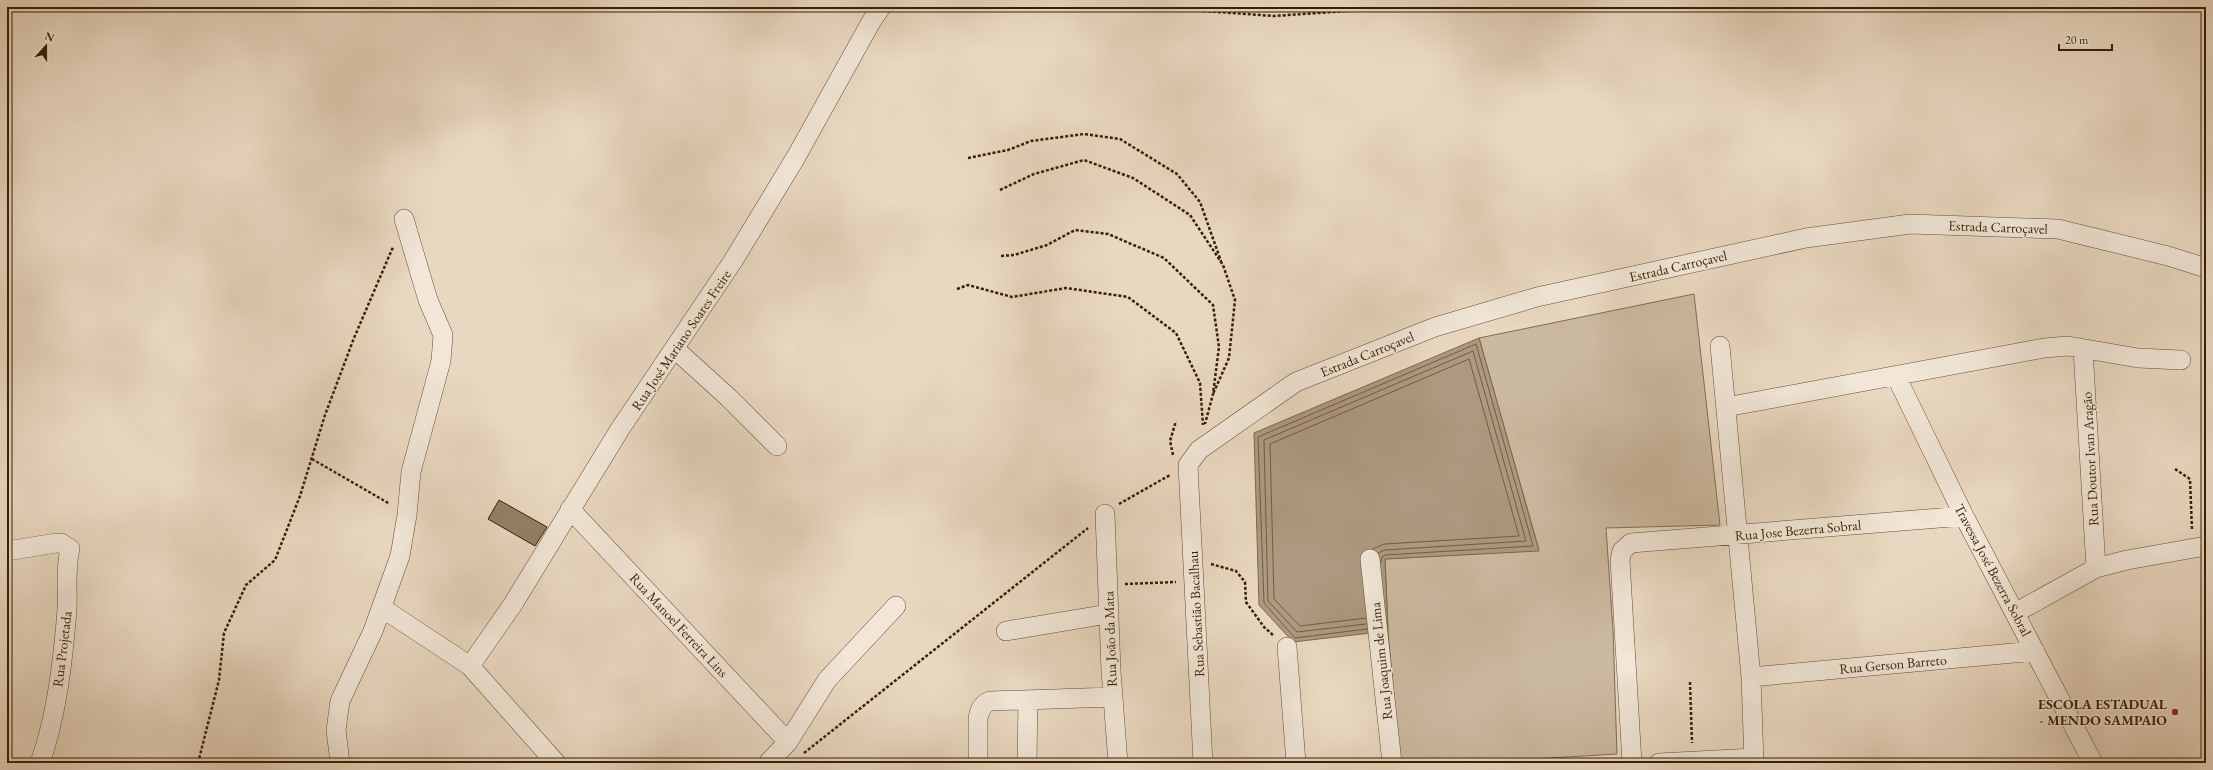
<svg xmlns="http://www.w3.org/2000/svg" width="2213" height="770" font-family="'EB Garamond',serif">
<rect width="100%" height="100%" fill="#e9d8c1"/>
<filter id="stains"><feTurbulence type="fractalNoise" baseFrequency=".005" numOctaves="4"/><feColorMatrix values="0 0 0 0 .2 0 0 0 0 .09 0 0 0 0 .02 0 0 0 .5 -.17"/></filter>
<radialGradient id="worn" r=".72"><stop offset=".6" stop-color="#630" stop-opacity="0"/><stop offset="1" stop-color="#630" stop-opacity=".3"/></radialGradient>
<!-- green -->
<path fill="#cbb9a0" stroke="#816c50" d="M 1694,294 L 1720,525 L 1606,528 L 1613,630 L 1617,754 L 1468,763 L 1400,763 L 1388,631 L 1385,559 L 1539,550 L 1479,338 Z"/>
<!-- water -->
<path fill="#ac997f" stroke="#7d684c" d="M 1479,338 L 1539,551 L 1385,559 L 1388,631 L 1293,642 L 1259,605 L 1254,433 Z"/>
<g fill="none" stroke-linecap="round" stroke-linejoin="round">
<!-- shore -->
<path stroke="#725c40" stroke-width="1" d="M 1366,618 L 1300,626 L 1274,599 L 1270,444 L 1469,359 L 1519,536 L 1384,544 L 1373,549
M 1366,624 L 1297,632 L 1268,601 L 1264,440 L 1473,351 L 1526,541 L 1385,550 L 1378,553
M 1367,629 L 1295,638 L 1264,603 L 1258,437 L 1476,344 L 1533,546 L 1385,555 L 1382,557 L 1381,562"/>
</g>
<!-- building -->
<path fill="#947f64" stroke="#371f00" d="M 499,500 L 547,527 L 535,546 L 488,519 Z"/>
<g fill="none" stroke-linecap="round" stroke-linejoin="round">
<defs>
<path id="minor" d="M 1720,346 L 1751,677 L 1754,763
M 675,349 L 729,398 L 777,446
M 2083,349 L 2096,568
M 1896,376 L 1964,516 L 2093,763
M 1726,407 L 2044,348 L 2068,346 L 2138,358 L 2181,360
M 570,509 L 788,742
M 1105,514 L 1111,671 L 1118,763
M 7,551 L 56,543 L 61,543 L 70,549 C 65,568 68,590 67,610 C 63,660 57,715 40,763
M 1370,559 L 1392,763
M 382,608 L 470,666 L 556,763
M 2015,613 L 2096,568 L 2127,560 L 2206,546
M 1006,631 L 1108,614
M 1287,647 L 1296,763
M 470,666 L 513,604 L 620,429 L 733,261 L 796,157 L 871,22 L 881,7
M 1751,677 L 2035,651
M 340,763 L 336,730 L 340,701 L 373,631 L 400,556 L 407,515 L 411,472 L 441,361 L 443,335 L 428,300 L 404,219
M 768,763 L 788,742 L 827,680 L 896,606
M 978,763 L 978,719 C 979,711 982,704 990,701 L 1112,697
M 1027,763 L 1028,700
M 1203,763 L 1188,465 L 1199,450 L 1296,382 L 1435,327 L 1537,297 L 1806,238 L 1910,224 L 2058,229 L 2168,256 L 2206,268
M 1632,763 L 1620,560 L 1622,551 L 1631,543 L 1964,516
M 1659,763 L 1754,758"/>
</defs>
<!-- minor casing -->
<use href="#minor" stroke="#644d30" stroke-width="20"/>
<!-- path -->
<path stroke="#371f00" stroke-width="2.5" stroke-dasharray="3 2" stroke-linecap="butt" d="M 1148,7 L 1274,16 L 1405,7
M 968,158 L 1008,150 L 1031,141 L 1084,134 L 1120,139 L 1177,174 L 1200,202 L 1221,261
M 1000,190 L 1034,174 L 1084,160 L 1133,178 L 1190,215 L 1223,265 L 1235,300 L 1229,358 L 1213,394
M 1001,256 L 1014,255 L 1047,245 L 1075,230 L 1108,234 L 1164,258 L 1213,305 L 1219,347 L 1213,394 L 1205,424
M 957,289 L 968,285 L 1012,297 L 1066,288 L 1128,297 L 1176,333 L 1200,383 L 1203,425
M 1173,455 L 1170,441 L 1176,421
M 312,459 L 390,504
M 2175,469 L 2190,479 L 2192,530
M 1119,504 L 1170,475
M 1211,564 L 1236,571 L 1245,582 L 1246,602 L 1264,627 L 1274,636
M 1125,584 L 1176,582
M 1690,682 L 1692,743
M 804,753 L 1088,528
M 198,763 L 219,680 L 224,633 L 246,585 L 275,560 L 300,496 L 325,415 L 354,338 L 393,247"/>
<!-- minor -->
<use href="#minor" stroke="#f1e6d7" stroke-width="19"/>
</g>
<!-- markers -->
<circle fill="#8f2418" stroke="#f1e6d7" stroke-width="1.5" cx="2175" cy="712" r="4"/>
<g text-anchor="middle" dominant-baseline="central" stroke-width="3" stroke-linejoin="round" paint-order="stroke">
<!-- street labels -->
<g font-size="14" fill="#371f00" stroke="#f1e6d7">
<text transform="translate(1998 227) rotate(2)">Estrada Carroçavel</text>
<text transform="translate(1678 266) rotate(-13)">Estrada Carroçavel</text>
<text transform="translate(681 340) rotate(-56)">Rua José Mariano Soares Freire</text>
<text transform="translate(1367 354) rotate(-22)">Estrada Carroçavel</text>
<text transform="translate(2090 459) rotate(-93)">Rua Doutor Ivan Aragão</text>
<text transform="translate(1798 530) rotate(-5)">Rua Jose Bezerra Sobral</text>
<text transform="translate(1993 570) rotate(62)">Travessa José Bezerra Sobral</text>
<text transform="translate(1196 614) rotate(-93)">Rua Sebastião Bacalhau</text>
<text transform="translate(679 625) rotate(47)">Rua Manoel Ferreira Lins</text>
<text transform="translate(1110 639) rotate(-92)">Rua João da Mata</text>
<text transform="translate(62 649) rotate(-83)">Rua Projetada</text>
<text transform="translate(1381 661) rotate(-96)">Rua Joaquim de Lima</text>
<text transform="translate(1893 664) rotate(-5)">Rua Gerson Barreto</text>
</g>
<!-- poi labels -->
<g font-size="14" font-weight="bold" fill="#371f00" stroke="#f1e6d7" text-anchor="end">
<text x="2167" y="704">ESCOLA ESTADUAL<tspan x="2167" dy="16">- MENDO SAMPAIO</tspan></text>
</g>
</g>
<!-- margin -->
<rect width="2213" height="770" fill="none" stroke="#e9d8c1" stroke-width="24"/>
<rect x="8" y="8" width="2197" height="754" fill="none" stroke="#371f00" stroke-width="2"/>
<rect x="12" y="12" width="2189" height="746" fill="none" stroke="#371f00"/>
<!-- north arrow -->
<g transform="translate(46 46) rotate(21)" stroke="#f1e6d7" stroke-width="3" paint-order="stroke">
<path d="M0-3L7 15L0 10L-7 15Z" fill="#371f00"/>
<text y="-6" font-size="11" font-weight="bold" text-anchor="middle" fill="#371f00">N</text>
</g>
<!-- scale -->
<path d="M2059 44v6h53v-6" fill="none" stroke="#371f00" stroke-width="2"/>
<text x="2065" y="44" font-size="12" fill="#371f00" stroke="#f1e6d7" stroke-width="3" paint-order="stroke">20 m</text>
<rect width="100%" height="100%" filter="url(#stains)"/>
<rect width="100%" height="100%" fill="url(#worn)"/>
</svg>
